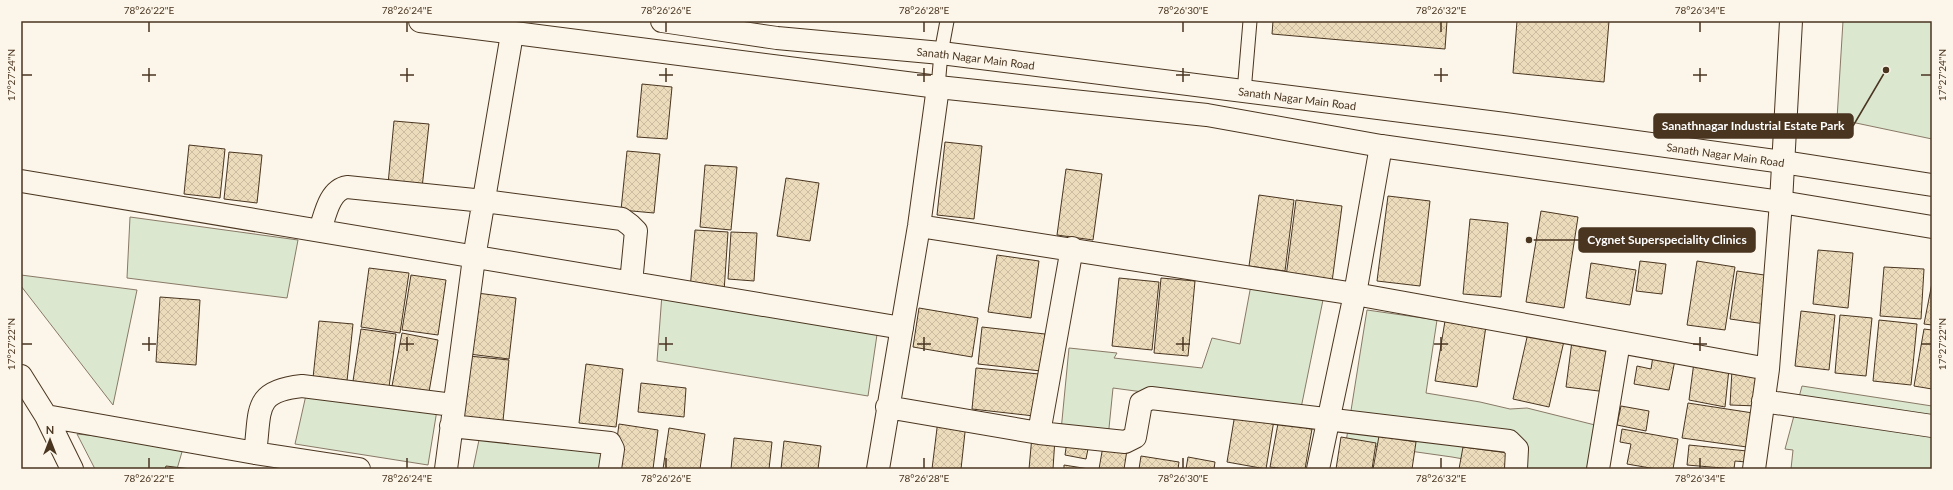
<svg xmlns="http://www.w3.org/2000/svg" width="1953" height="490" font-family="Lato,sans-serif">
<defs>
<pattern id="building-cross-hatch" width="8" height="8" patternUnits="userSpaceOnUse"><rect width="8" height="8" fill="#ecdcbc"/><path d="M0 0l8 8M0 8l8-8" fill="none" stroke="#ccbda1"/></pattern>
</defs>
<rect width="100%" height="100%" fill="#fbf6e9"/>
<!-- green -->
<path fill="#dce7d0" stroke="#887966" d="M 1843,21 L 1932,21 L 1932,139 L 1837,119 Z
M 130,217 L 298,240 L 287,298 L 127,278 Z
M 21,275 L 137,290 L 113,405 L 21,286 Z
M 1251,285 L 1324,295 L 1300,413 L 1113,388 L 1108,438 L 1060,441 L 1069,348 L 1117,353 L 1114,358 L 1202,368 L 1212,338 L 1240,344 Z
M 662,294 L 879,321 L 868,396 L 657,361 Z
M 1367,310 L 1437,320 L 1426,393 L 1480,402 L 1510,409 L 1527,408 L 1599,426 L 1595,469 L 1520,469 L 1452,457 L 1346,442 Z
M 1802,386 L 1932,406 L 1932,469 L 1791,469 L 1793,450 L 1785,449 Z
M 306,395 L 437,410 L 428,465 L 295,444 Z
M 77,434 L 184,445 L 177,469 L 95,469 Z
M 480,435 L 611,450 L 608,469 L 473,469 Z"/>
<!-- building -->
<path fill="url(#building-cross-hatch)" stroke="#4a3520" d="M 1273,21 L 1447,21 L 1445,49 L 1272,34 Z
M 1517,21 L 1609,21 L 1604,82 L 1513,73 Z
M 642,84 L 672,87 L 667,139 L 637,137 Z
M 394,121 L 429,124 L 422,188 L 388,184 Z
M 945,142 L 982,146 L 974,219 L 937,215 Z
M 189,145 L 225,149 L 220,198 L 184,194 Z
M 627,151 L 660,154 L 654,213 L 621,210 Z
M 229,152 L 262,155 L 257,203 L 224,199 Z
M 705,165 L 737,167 L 731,230 L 700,227 Z
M 1066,169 L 1102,174 L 1093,240 L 1057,235 Z
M 786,178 L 819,183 L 810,241 L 777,236 Z
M 1259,195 L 1294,200 L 1285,271 L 1249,266 Z
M 1388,196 L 1430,201 L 1420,286 L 1377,281 Z
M 1296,200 L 1342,206 L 1332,282 L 1286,277 Z
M 1541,211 L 1578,217 L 1564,308 L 1526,302 Z
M 1470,219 L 1508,223 L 1501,297 L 1463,294 Z
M 695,230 L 728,232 L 724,292 L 690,290 Z
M 731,232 L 757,233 L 754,281 L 728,279 Z
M 1818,250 L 1853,253 L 1848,308 L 1813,304 Z
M 997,255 L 1039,261 L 1031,318 L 988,312 Z
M 1640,261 L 1666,264 L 1662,294 L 1636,291 Z
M 1697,261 L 1735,267 L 1725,330 L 1687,325 Z
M 1591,263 L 1636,270 L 1630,305 L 1586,298 Z
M 1884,267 L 1924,269 L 1921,319 L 1880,316 Z
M 369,268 L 409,273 L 400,333 L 361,327 Z
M 1737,271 L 1771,276 L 1765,324 L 1730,319 Z
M 411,275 L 446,280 L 438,335 L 402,330 Z
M 1119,278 L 1159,282 L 1152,350 L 1112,346 Z
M 1161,278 L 1195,281 L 1188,356 L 1154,353 Z
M 1932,283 L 1932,325 L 1924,324 Z
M 477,293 L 516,298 L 509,359 L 469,354 Z
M 160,297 L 200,300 L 196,365 L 156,362 Z
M 919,308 L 978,318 L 972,357 L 913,347 Z
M 1801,311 L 1835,315 L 1829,370 L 1795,366 Z
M 1840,315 L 1872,318 L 1866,376 L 1835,373 Z
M 1879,320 L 1917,324 L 1911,385 L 1873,381 Z
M 319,321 L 353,324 L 347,381 L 313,378 Z
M 1445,321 L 1486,326 L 1477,387 L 1435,381 Z
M 982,327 L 1045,334 L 1041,371 L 978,364 Z
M 361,329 L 396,334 L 389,387 L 353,381 Z
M 1924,329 L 1932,330 L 1932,389 L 1914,386 Z
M 402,333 L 438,340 L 429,392 L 392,386 Z
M 1528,333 L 1564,341 L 1549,407 L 1513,399 Z
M 1572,341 L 1613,346 L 1607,392 L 1566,387 Z
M 469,356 L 509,360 L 503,421 L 463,417 Z
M 1653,356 L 1675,360 L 1669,390 L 1634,384 L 1637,366 L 1651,369 Z
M 1694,362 L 1729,369 L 1725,407 L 1689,400 Z
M 586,364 L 623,369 L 616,427 L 579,423 Z
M 976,368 L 1039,374 L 1034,416 L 972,409 Z
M 1732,370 L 1760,371 L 1758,406 L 1730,405 Z
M 641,383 L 686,388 L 684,417 L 638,412 Z
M 1688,403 L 1753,413 L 1747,447 L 1682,438 Z
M 1621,406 L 1649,411 L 1646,431 L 1617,425 Z
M 1235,414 L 1274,420 L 1266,469 L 1227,462 Z
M 1279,418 L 1304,422 L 1306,428 L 1312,429 L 1305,469 L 1285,469 L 1270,467 Z
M 938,420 L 966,423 L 961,469 L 932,469 Z
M 619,424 L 658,430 L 653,469 L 613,469 Z
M 669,428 L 705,434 L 700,469 L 663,469 Z
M 1622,429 L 1678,439 L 1673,469 L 1656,469 L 1627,464 L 1631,444 L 1620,442 Z
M 1032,436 L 1055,438 L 1053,469 L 1029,469 Z
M 1379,436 L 1416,442 L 1412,469 L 1373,469 Z
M 1341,437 L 1376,443 L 1372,469 L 1336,469 Z
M 734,438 L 772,442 L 769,469 L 731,469 Z
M 784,441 L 821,446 L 818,469 L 781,469 Z
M 1067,441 L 1089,444 L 1086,459 L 1065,455 Z
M 1689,445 L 1747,451 L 1746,462 L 1735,461 L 1734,469 L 1687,465 Z
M 1103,446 L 1127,450 L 1124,469 L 1099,469 Z
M 1463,447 L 1508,453 L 1505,469 L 1459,469 Z
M 1141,456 L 1179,462 L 1178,469 L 1139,469 Z
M 1188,457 L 1215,462 L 1214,469 L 1186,469 Z
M 1064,465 L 1089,469 L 1064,469 Z
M 166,466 L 191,469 L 165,469 Z"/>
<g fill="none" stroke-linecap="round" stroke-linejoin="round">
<defs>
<path id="service" d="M 938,87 L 941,53 L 947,21
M 1244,92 L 1250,21"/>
<path id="minor" d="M 21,181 L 902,328
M 919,226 L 1355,294 L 1768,369
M 320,230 C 325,216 329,190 347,187 L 484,201 L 622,219 L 630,225 L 636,231 L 631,283
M 21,376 L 46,416 L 72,469
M 1763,401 L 1932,426
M 887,407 L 1039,433 L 1125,442 L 1135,437 L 1141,403 L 1151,398 L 1509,441 L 1517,449 L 1516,469
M 46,416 L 255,453 L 359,469
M 451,426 L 610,443 L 613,449 L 610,469
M 1039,433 L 1072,248
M 255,453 C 261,411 252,391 302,386 L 453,405
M 446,469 L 474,258 L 512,34
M 878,469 L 919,226 L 938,87
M 1318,469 L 1355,294 L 1381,146
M 1598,469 L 1619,342
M 1754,469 L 1768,369 L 1781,202 L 1791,21"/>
<g id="tertiary">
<path d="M 420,21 L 938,87 L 1207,115 L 1381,146 L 1781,202 L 1932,227"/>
<path id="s1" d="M 662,21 L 777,38 L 941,53 L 1505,124 L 1783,162 L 1932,185"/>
</g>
</defs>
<!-- service casing -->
<use href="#service" stroke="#4a3520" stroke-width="15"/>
<!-- minor casing -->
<use href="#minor" stroke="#4a3520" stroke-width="24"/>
<!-- tertiary casing -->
<use href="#tertiary" stroke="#4a3520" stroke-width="24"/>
<!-- service -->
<use href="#service" stroke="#fbf6e9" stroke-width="13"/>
<!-- minor -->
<use href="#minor" stroke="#fbf6e9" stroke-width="22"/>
<!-- tertiary -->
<use href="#tertiary" stroke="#fbf6e9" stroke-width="22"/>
</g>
<!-- ticks -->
<path fill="none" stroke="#4a3520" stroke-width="1.5" d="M 149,22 L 149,32M 407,22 L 407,32M 666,22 L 666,32M 924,22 L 924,32M 1183,22 L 1183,32M 1441,22 L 1441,32M 1700,22 L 1700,32M 149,68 L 149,82M 407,68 L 407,82M 666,68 L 666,82M 924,68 L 924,82M 1183,68 L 1183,82M 1441,68 L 1441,82M 1700,68 L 1700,82M 22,75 L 32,75M 142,75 L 156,75M 400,75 L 414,75M 659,75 L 673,75M 917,75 L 931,75M 1176,75 L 1190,75M 1434,75 L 1448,75M 1693,75 L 1707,75M 1921,75 L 1931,75M 149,337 L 149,351M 407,337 L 407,351M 666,337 L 666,351M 924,337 L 924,351M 1183,337 L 1183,351M 1441,337 L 1441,351M 1700,337 L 1700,351M 22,344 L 32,344M 142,344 L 156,344M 400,344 L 414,344M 659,344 L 673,344M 917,344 L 931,344M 1176,344 L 1190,344M 1434,344 L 1448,344M 1693,344 L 1707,344M 1921,344 L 1931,344M 149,458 L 149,468M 407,458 L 407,468M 666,458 L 666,468M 924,458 L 924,468M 1183,458 L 1183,468M 1441,458 L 1441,468M 1700,458 L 1700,468"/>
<g text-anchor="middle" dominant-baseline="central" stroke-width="3" stroke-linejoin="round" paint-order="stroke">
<!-- street labels -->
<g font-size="11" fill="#4a3520" stroke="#fbf6e9">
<text stroke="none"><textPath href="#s1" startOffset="316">Sanath Nagar Main Road</textPath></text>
<text stroke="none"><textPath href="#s1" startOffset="640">Sanath Nagar Main Road</textPath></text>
<text stroke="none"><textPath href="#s1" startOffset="1072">Sanath Nagar Main Road</textPath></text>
</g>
</g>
<!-- callouts -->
<path fill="none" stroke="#4a3520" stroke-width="1.5" d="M1886 70L1853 126M1529 240L1579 240"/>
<g fill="#4a3520" stroke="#fbf6e9" stroke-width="1.5">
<circle cx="1886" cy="70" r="4"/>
<circle cx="1529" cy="240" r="4"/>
</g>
<g fill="#4a3520" stroke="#4a3520" stroke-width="1.5">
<rect x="1654" y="114" width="199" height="24" rx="4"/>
<rect x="1579" y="228" width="176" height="24" rx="4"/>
</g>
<g font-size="12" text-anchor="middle" font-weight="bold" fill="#fff">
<text x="1753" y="130">Sanathnagar Industrial Estate Park</text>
<text x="1667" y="244">Cygnet Superspeciality Clinics</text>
</g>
<!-- border -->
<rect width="1953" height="490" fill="none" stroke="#fbf6e9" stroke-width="44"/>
<!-- north arrow -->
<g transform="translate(50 440)" stroke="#fbf6e9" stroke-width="3" paint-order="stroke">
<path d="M0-3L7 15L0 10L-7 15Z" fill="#4a3520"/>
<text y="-6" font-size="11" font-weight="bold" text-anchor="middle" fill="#4a3520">N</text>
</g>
<rect x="22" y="22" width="1909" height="446" fill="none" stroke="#4a3520" stroke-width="1.5"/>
<g font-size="10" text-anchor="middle" fill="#4a3520">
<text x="149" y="14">78°26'22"E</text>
<text x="407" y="14">78°26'24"E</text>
<text x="666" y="14">78°26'26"E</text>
<text x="924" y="14">78°26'28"E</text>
<text x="1183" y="14">78°26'30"E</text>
<text x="1441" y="14">78°26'32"E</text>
<text x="1700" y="14">78°26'34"E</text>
<text transform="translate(11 75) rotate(-90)" y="4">17°27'24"N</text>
<text transform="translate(1942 75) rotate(-90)" y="4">17°27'24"N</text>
<text transform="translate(11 344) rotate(-90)" y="4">17°27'22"N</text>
<text transform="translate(1942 344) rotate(-90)" y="4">17°27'22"N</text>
<text x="149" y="482">78°26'22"E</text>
<text x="407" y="482">78°26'24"E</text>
<text x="666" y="482">78°26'26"E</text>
<text x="924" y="482">78°26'28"E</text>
<text x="1183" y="482">78°26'30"E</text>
<text x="1441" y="482">78°26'32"E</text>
<text x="1700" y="482">78°26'34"E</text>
</g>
</svg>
